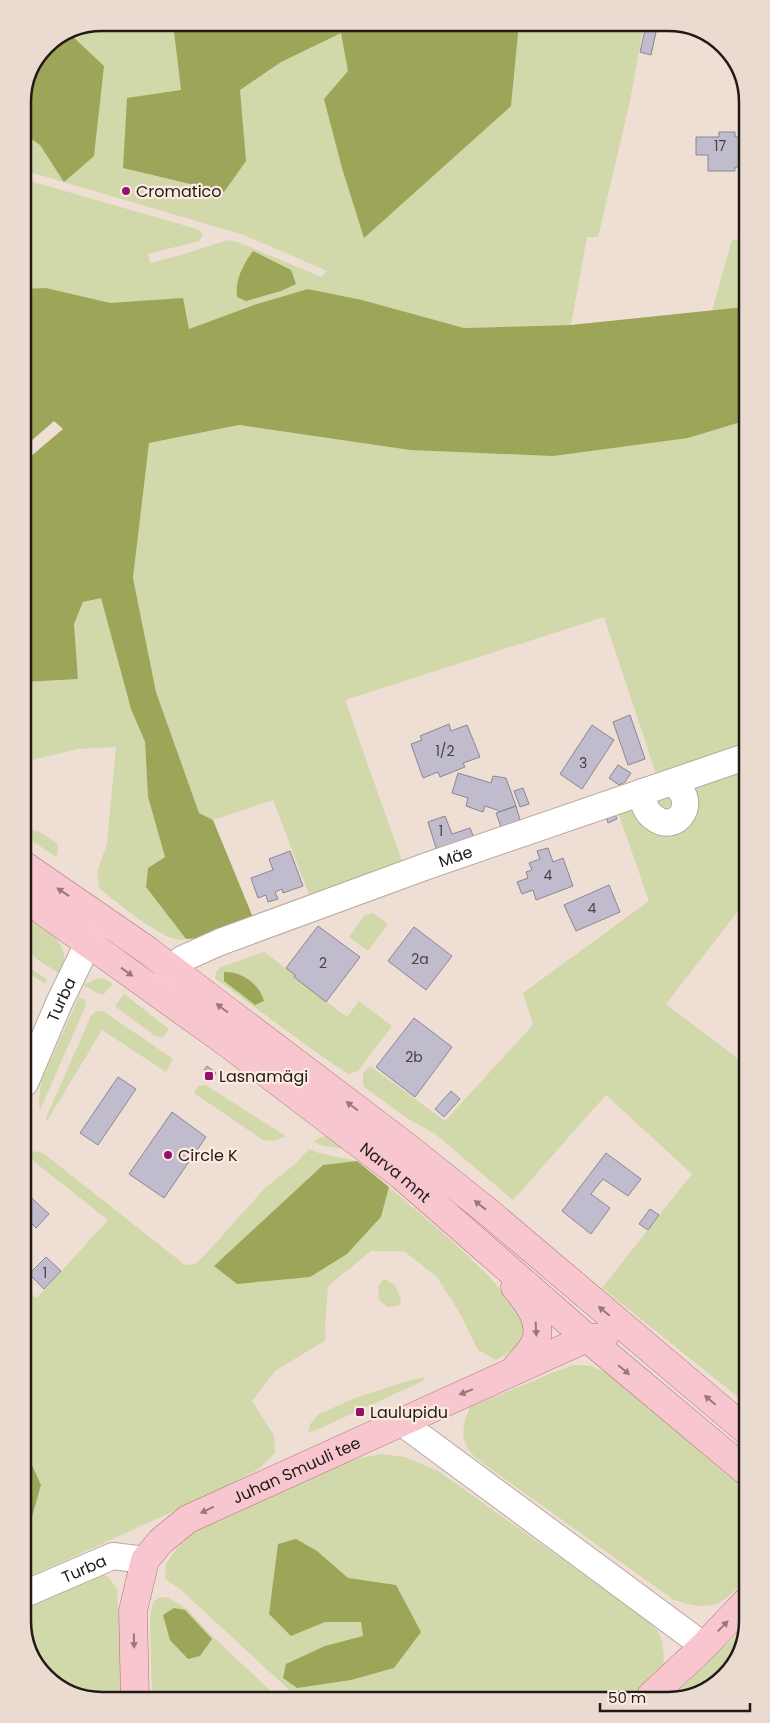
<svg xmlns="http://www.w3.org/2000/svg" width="770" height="1723" font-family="Poppins,sans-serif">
<rect width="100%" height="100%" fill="#efded3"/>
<!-- green -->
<path fill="#d1d8a9" d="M 102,23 L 644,23 L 630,101 L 598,237 L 587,237 L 571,325 L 464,328 L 362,300 L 308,289 L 257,304 L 189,329 L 54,421 L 24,447 L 23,179 L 197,229 L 203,234 L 199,241 L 148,254 L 150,263 L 181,255 L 228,240 L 238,242 L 321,277 L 327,271 L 244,235 L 23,170 L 23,97 L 46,46 Z
M 744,239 L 744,307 L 712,311 L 732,240 Z
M 744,421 L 745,902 L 666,1004 L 746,1065 L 747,1404 L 602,1288 L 692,1174 L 606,1095 L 513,1200 L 434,1133 L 408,1119 L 363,1086 L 363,1074 L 370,1066 L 445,1121 L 533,1025 L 523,993 L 649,901 L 614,801 L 660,786 L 604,617 L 345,700 L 403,864 L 310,897 L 273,800 L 213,820 L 199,813 L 156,692 L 133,578 L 149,443 L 239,425 L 410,450 L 688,438 Z
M 101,597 L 131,709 L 145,742 L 148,797 L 165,857 L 148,868 L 146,887 L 186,939 C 183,940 178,940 175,939 C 152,932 118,903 99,888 L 97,872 L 107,844 L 116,747 L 78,749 L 24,762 L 24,682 L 78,679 L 74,624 L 83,602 Z
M 31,830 L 38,831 L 57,843 L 58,852 L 56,857 L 25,836 L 25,834 Z
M 373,913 L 388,924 L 368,951 L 349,937 L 365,915 Z
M 25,914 C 48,931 72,941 62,975 L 38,960 L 25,947 Z
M 264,952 L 295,975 L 294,977 L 347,1017 L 359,1001 L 392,1026 L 358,1071 L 348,1074 L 317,1053 L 215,978 L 216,972 L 221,967 Z
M 25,963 L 31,969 L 47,979 L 45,984 L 25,971 Z
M 98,978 L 104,979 L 113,984 L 104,994 L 99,994 L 83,985 Z
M 124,994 L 169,1029 L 163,1037 L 155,1036 L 116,1007 L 116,1005 Z
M 79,997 L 85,1000 L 86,1005 L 40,1110 L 39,1103 L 41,1081 Z
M 96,1011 L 103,1011 L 173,1059 L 166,1072 L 102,1030 L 47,1121 L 45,1120 L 91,1016 Z
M 205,1085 L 286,1136 L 273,1141 L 263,1140 L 194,1093 L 198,1086 Z
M 326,1136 L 345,1149 L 320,1145 L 314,1142 L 319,1138 Z
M 309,1149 L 319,1153 L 357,1161 L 323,1165 L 215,1266 L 237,1284 L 347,1254 L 381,1217 L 389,1187 C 415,1210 531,1301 524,1335 C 521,1347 506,1354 496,1360 L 478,1350 L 461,1315 L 437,1277 L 404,1251 L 371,1251 L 328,1286 L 325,1327 L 326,1340 L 275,1371 L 252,1401 L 274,1435 L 275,1453 L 259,1469 L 213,1493 L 27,1578 L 26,1526 L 30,1523 L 41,1485 L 26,1452 L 26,1290 L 37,1298 L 108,1220 L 27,1156 L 35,1151 L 43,1153 L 185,1265 L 195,1264 L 204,1256 L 265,1188 L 294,1165 Z
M 384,1279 L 395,1285 L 401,1299 L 400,1305 L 387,1307 L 379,1300 L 378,1286 Z
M 574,1365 L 591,1366 L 609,1374 L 747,1489 L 747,1578 C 721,1606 713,1612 674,1600 L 477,1459 C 459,1442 461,1429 470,1407 L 559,1370 Z
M 425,1377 L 423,1381 L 314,1431 L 308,1432 L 310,1424 L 319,1414 L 355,1398 L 411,1380 Z
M 381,1454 L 405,1457 L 438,1471 L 645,1618 L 657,1630 L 662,1641 L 664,1657 L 663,1667 L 631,1697 L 299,1699 L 180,1589 L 165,1579 L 166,1564 L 177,1548 L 201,1526 L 355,1459 Z
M 99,1574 L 109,1577 L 117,1590 L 124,1700 L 97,1700 L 54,1684 L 27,1647 L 27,1602 Z
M 168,1597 L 187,1609 L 206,1630 L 279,1699 L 152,1700 L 150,1617 L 153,1602 L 159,1598 Z
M 746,1626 L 734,1665 L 694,1696 L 673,1696 Z"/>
<!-- forest -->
<path fill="#9ca558" d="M 173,23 L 519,23 L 511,106 L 364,238 L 342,168 L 324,99 L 348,71 L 341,33 L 281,62 L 240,90 L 246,161 L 224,192 L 123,168 L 127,98 L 181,90 Z
M 71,35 L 104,66 L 94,156 L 64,182 L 40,145 L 23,133 L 23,97 L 46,46 Z
M 253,251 L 291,270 L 296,284 L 281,291 L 246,301 L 237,297 C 235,279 243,265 253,251 Z
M 46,288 L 110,303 L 183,298 L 189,329 L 257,304 L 308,289 L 362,300 L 464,328 L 571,325 L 744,307 L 744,421 L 688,438 L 553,456 L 410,450 L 239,425 L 149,443 L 133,578 L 156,692 L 199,813 L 213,820 L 254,920 L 200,938 L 186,939 L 146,887 L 148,868 L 165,857 L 148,797 L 145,742 L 131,709 L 101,598 L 83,602 L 74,624 L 78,679 L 24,682 L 24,462 L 63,429 L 54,421 L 24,447 L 23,289 Z
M 224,972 C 242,971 260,985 264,1001 L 255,1005 L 224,981 Z
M 357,1161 L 389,1187 L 381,1217 L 347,1254 L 310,1277 L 237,1284 L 214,1266 L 323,1165 Z
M 26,1452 L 41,1485 L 30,1524 L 26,1526 Z
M 296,1539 L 317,1551 L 348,1578 L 396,1585 L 421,1632 L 394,1668 L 351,1680 L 297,1688 L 283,1678 L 286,1664 L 325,1646 L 363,1636 L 361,1622 L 325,1622 L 291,1636 L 269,1614 L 278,1544 Z
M 174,1608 L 185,1610 L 212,1639 L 200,1656 L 188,1659 L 170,1640 L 163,1615 Z"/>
<!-- building -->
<path fill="#c1bccd" stroke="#8a8696" d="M 645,30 L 656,32 L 651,55 L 640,52 Z
M 741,73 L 743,76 L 743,89 L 741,89 Z
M 719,132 L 735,132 L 735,137 L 743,137 L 743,167 L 735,167 L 735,171 L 708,171 L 708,155 L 696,155 L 696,137 L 719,137 Z
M 630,715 L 645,759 L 628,765 L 613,722 Z
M 449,724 L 451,731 L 467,725 L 480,757 L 463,763 L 465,767 L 440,777 L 438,772 L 423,778 L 411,744 L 422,740 L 420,736 Z
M 592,725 L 614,740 L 582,789 L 560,774 Z
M 618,765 L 631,773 L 625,782 L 619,785 L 609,778 Z
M 458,773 L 491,783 L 493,776 L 506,778 L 516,806 L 499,812 L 497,810 L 485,806 L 483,812 L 466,806 L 468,798 L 452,793 Z
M 523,788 L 529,804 L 520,807 L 514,791 Z
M 516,806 L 520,820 L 501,827 L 496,813 Z
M 614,812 L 617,819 L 608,823 L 606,815 Z
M 445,816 L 452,834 L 470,828 L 474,838 L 437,851 L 428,822 Z
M 548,848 L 553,862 L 563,858 L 573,886 L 536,900 L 533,890 L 522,894 L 517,882 L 528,878 L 526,872 L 532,870 L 529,863 L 540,859 L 537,851 Z
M 290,851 L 303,886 L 283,893 L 282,889 L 275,892 L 278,899 L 268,902 L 266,895 L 258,898 L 251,878 L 273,870 L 269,859 Z
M 609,885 L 620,912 L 576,931 L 564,905 Z
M 318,926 L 360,957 L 326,1002 L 294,977 L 295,975 L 286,968 Z
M 414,927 L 452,956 L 426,990 L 388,961 Z
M 414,1018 L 452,1047 L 415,1097 L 376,1067 Z
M 207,1066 L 216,1073 L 213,1077 L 204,1070 Z
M 118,1077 L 136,1089 L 98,1145 L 80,1133 Z
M 451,1091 L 460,1099 L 444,1117 L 435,1109 Z
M 172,1112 L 206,1137 L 164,1198 L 129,1174 Z
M 606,1153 L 641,1179 L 628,1196 L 603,1179 L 591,1194 L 610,1208 L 591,1234 L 562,1211 Z
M 26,1193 L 49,1214 L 36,1228 L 26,1218 Z
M 650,1209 L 659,1215 L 648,1230 L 639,1224 Z
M 46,1257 L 61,1271 L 44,1289 L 29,1274 Z"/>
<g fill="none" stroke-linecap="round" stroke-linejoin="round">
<defs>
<g id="minor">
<path d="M 642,792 C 643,802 645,811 653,817 C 678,837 701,798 671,783"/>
<path id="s1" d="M 161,988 L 182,959 L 220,942 L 427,866 L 745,757"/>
<path id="s2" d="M 25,1083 L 59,1003 L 97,925"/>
<path d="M 401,1422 L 704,1646"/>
<path id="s3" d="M 27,1593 L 113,1556 L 145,1560"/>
</g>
<g id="major">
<path d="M 25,866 L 147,950 L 407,1147 L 487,1211 L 747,1431"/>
<path id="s4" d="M 25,898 L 226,1042 L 402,1176 L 587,1338 L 747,1472"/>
<path d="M 514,1370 C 520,1362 529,1354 534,1345 C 545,1324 528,1302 515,1287"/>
<path d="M 651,1696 L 704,1646 L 747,1601"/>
<path id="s5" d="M 135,1700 L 133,1611 L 145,1560 L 161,1541 L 188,1519 L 587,1338 L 604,1337"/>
</g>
</defs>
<!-- minor casing -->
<use href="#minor" stroke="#b9a89e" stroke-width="28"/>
<!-- major casing -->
<use href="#major" stroke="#aa7178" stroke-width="29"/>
<!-- minor -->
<use href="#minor" stroke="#fff" stroke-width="26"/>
<!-- major -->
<use href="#major" stroke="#f8c6ce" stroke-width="28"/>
</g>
<!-- one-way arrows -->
<defs><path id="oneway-solid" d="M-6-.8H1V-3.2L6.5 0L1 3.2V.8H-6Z" transform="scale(1.25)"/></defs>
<g fill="#97797c">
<use href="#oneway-solid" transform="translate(63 892) rotate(-146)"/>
<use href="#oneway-solid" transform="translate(127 972) rotate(36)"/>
<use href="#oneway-solid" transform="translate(222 1008) rotate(-143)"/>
<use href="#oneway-solid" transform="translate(352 1106) rotate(-143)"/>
<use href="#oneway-solid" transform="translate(480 1205) rotate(-142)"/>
<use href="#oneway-solid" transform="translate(604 1311) rotate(-140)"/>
<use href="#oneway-solid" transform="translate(536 1329) rotate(87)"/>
<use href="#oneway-solid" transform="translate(624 1370) rotate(40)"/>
<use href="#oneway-solid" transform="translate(466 1392) rotate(158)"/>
<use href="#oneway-solid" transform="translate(710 1400) rotate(-140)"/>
<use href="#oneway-solid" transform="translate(207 1510) rotate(154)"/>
<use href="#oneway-solid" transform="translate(723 1626) rotate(-46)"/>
<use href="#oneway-solid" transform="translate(134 1641) rotate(89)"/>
</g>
<!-- markers -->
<g fill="#94116b" stroke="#fdebe0" stroke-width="2">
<circle cx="126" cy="191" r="5"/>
<rect x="204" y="1071" width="10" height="10" rx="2.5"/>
<circle cx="168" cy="1155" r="5"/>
<rect x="355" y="1407" width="10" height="10" rx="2.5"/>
</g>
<g text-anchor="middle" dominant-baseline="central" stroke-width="4.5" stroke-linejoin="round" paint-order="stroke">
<!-- number labels -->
<g font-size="14" fill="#494244">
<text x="720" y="146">17</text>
<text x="445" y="751">1/2</text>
<text x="583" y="763">3</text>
<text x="441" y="831">1</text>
<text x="548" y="875">4</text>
<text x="592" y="908">4</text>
<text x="420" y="959">2a</text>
<text x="323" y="963">2</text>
<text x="414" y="1057">2b</text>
<text x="45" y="1273">1</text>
</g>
<!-- poi labels -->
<g font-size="16" fill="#211a17" stroke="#fdebe0" text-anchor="start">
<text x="136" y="191">Cromatico</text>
<text x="219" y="1076">Lasnamägi</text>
<text x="178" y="1155">Circle K</text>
<text x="370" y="1412">Laulupidu</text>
</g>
<!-- street labels -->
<g font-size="16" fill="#211a17" stroke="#fdebe0">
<text stroke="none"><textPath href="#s1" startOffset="328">Mäe</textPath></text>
<text stroke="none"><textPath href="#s2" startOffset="91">Turba</textPath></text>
<text stroke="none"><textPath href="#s4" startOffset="461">Narva mnt</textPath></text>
<text stroke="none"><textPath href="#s5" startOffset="320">Juhan Smuuli tee</textPath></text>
<text stroke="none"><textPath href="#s3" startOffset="62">Turba</textPath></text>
</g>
</g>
<!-- crop -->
<path d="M0 0H770V1723H0ZM102 31H668A71 71 0 0 1 739 102V1621A71 71 0 0 1 668 1692H102A71 71 0 0 1 31 1621V102A71 71 0 0 1 102 31Z" fill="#ebdad0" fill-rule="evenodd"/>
<path fill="none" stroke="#211a17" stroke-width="2.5" d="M102 31H668A71 71 0 0 1 739 102V1621A71 71 0 0 1 668 1692H102A71 71 0 0 1 31 1621V102A71 71 0 0 1 102 31Z"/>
<!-- scale -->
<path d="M600 1703v8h150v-8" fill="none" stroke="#211a17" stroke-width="2.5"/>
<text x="608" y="1703" font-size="15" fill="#211a17" stroke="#fdebe0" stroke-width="4" paint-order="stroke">50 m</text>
</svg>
